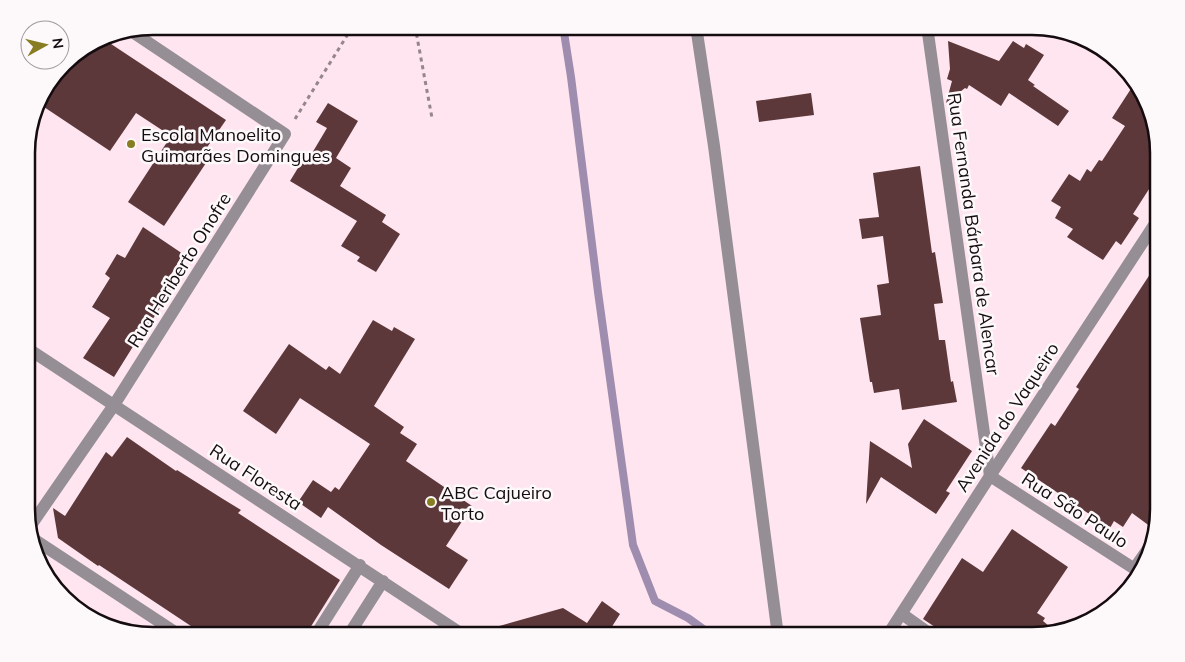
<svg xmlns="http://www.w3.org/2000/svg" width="1185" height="662" font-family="Mulish,sans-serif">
<rect width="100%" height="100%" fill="#fee5ef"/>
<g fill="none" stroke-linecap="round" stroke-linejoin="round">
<!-- stream -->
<path stroke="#9f8daf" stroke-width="8" d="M 563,26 L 571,77 L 598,292 L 633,545 L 655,601 L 688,618 L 713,636"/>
</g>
<!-- building -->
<path fill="#5c383b" d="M 102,38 L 226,120 L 201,156 L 208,160 L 164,226 L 128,202 L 171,136 L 136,113 L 110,151 L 38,103 L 39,97 L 69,58 Z
M 948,41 L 999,61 L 1013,41 L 1024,48 L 1026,44 L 1044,55 L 1028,80 L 1035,85 L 1033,86 L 1069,111 L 1058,126 L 1009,93 L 1001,106 L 969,85 L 967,89 L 965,88 L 946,103 L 952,81 L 947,79 L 950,69 Z
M 1136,81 L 1158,145 L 1158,175 L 1133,214 L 1139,218 L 1121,245 L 1116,241 L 1103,260 L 1067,237 L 1073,229 L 1055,218 L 1061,207 L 1051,201 L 1069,174 L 1080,181 L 1087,169 L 1091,172 L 1099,160 L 1102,161 L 1125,126 L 1112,118 Z
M 811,93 L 814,115 L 759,122 L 756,101 Z
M 328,103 L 358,121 L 336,158 L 351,168 L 340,186 L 386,215 L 382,222 L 400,234 L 376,272 L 357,261 L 360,257 L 341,246 L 357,221 L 290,181 L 301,163 L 305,165 L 327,128 L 316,122 Z
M 920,166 L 932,253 L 935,252 L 943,303 L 934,304 L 939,340 L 945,340 L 951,382 L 953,381 L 957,402 L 902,410 L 899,389 L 874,393 L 872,382 L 870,382 L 860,318 L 881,315 L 877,285 L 889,283 L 883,236 L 862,239 L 859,219 L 879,217 L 873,173 Z
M 143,227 L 183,254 L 166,283 L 173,287 L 149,325 L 147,324 L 114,377 L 83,358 L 110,318 L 92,307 L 110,278 L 105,274 L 117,254 L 125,258 Z
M 1158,262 L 1158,517 L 1151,527 L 1132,513 L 1123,527 L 1114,521 L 1110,528 L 1021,468 L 1051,423 L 1055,426 L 1079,389 L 1076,387 Z
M 373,320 L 392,331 L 394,327 L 415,339 L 374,406 L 404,427 L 400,433 L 417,444 L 406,461 L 472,506 L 446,546 L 468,560 L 449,589 L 381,545 L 328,507 L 321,518 L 298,502 L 313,480 L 331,492 L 335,487 L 339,490 L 370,444 L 300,398 L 276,434 L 243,411 L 289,344 L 326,370 L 329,366 L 340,374 Z
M 924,419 L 972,451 L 946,491 L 950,493 L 936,514 L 881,477 L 866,504 L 870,441 L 912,468 L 908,444 Z
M 127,437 L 176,471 L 177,470 L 223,499 L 241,510 L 238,513 L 340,580 L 305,636 L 206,636 L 99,565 L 98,566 L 58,538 L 53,508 L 65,516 L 106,452 L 112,457 Z
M 1012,529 L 1068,567 L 1037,613 L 1045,618 L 1043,621 L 1055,631 L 1040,635 L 941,636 L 938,629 L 923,619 L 962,558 L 983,572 Z
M 602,601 L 620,614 L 606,636 L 485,636 L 485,630 L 563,608 L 587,623 Z"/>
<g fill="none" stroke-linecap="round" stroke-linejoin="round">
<!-- path -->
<path stroke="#96858c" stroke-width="3" stroke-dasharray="4 4" stroke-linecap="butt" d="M 415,26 L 432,118
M 295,119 L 353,26"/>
<!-- minor -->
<path stroke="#968e95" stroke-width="12" d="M 696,26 L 714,146 L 778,636
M 927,26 L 990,476 L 1141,573
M 27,348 L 465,636
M 29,528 L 114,405 L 285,134 L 131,31
M 32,538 L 181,636
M 1134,569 L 1150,546
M 902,614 L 933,636
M 315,636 L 360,565
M 348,636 L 383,581"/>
<!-- tertiary -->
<path stroke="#968e95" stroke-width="12" d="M 887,636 L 990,476 L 1158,219"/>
</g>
<!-- markers -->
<g fill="#897d23" stroke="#fdf8fa" stroke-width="2">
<circle cx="131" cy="144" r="5"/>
<circle cx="431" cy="502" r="5"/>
</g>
<g text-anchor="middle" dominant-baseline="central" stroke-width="5" stroke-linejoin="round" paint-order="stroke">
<!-- poi labels -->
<g font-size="18" fill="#140c0f" stroke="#fdf8fa" text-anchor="start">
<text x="141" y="134">Escola Manoelito<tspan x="141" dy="21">Guimarães Domingues</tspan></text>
<text x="441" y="492">ABC Cajueiro<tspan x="441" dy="21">Torto</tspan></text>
</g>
<!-- street labels -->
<g font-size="18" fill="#140c0f" stroke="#fdf8fa">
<text transform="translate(974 234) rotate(82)">Rua Fernanda Bárbara de Alencar</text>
<text transform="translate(179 270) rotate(-58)">Rua Heriberto Onofre</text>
<text transform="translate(1007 417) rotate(-57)">Avenida do Vaqueiro</text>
<text transform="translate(256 477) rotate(33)">Rua Floresta</text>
<text transform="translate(1075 510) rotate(33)">Rua São Paulo</text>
</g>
</g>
<!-- crop -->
<path d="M0 0H1185V662H0ZM153 35H1032A118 118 0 0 1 1150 153V509A118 118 0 0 1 1032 627H153A118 118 0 0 1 35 509V153A118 118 0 0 1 153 35Z" fill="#fdf8fa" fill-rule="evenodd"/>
<path fill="none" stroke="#140c0f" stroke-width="2.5" d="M153 35H1032A118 118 0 0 1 1150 153V509A118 118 0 0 1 1032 627H153A118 118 0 0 1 35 509V153A118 118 0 0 1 153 35Z"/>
<!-- north arrow -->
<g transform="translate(45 45) rotate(82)"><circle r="24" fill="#fdf8fa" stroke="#a09a9c"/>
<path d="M0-4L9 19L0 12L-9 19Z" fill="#897d23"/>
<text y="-8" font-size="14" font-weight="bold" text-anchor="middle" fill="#140c0f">N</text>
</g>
</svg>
